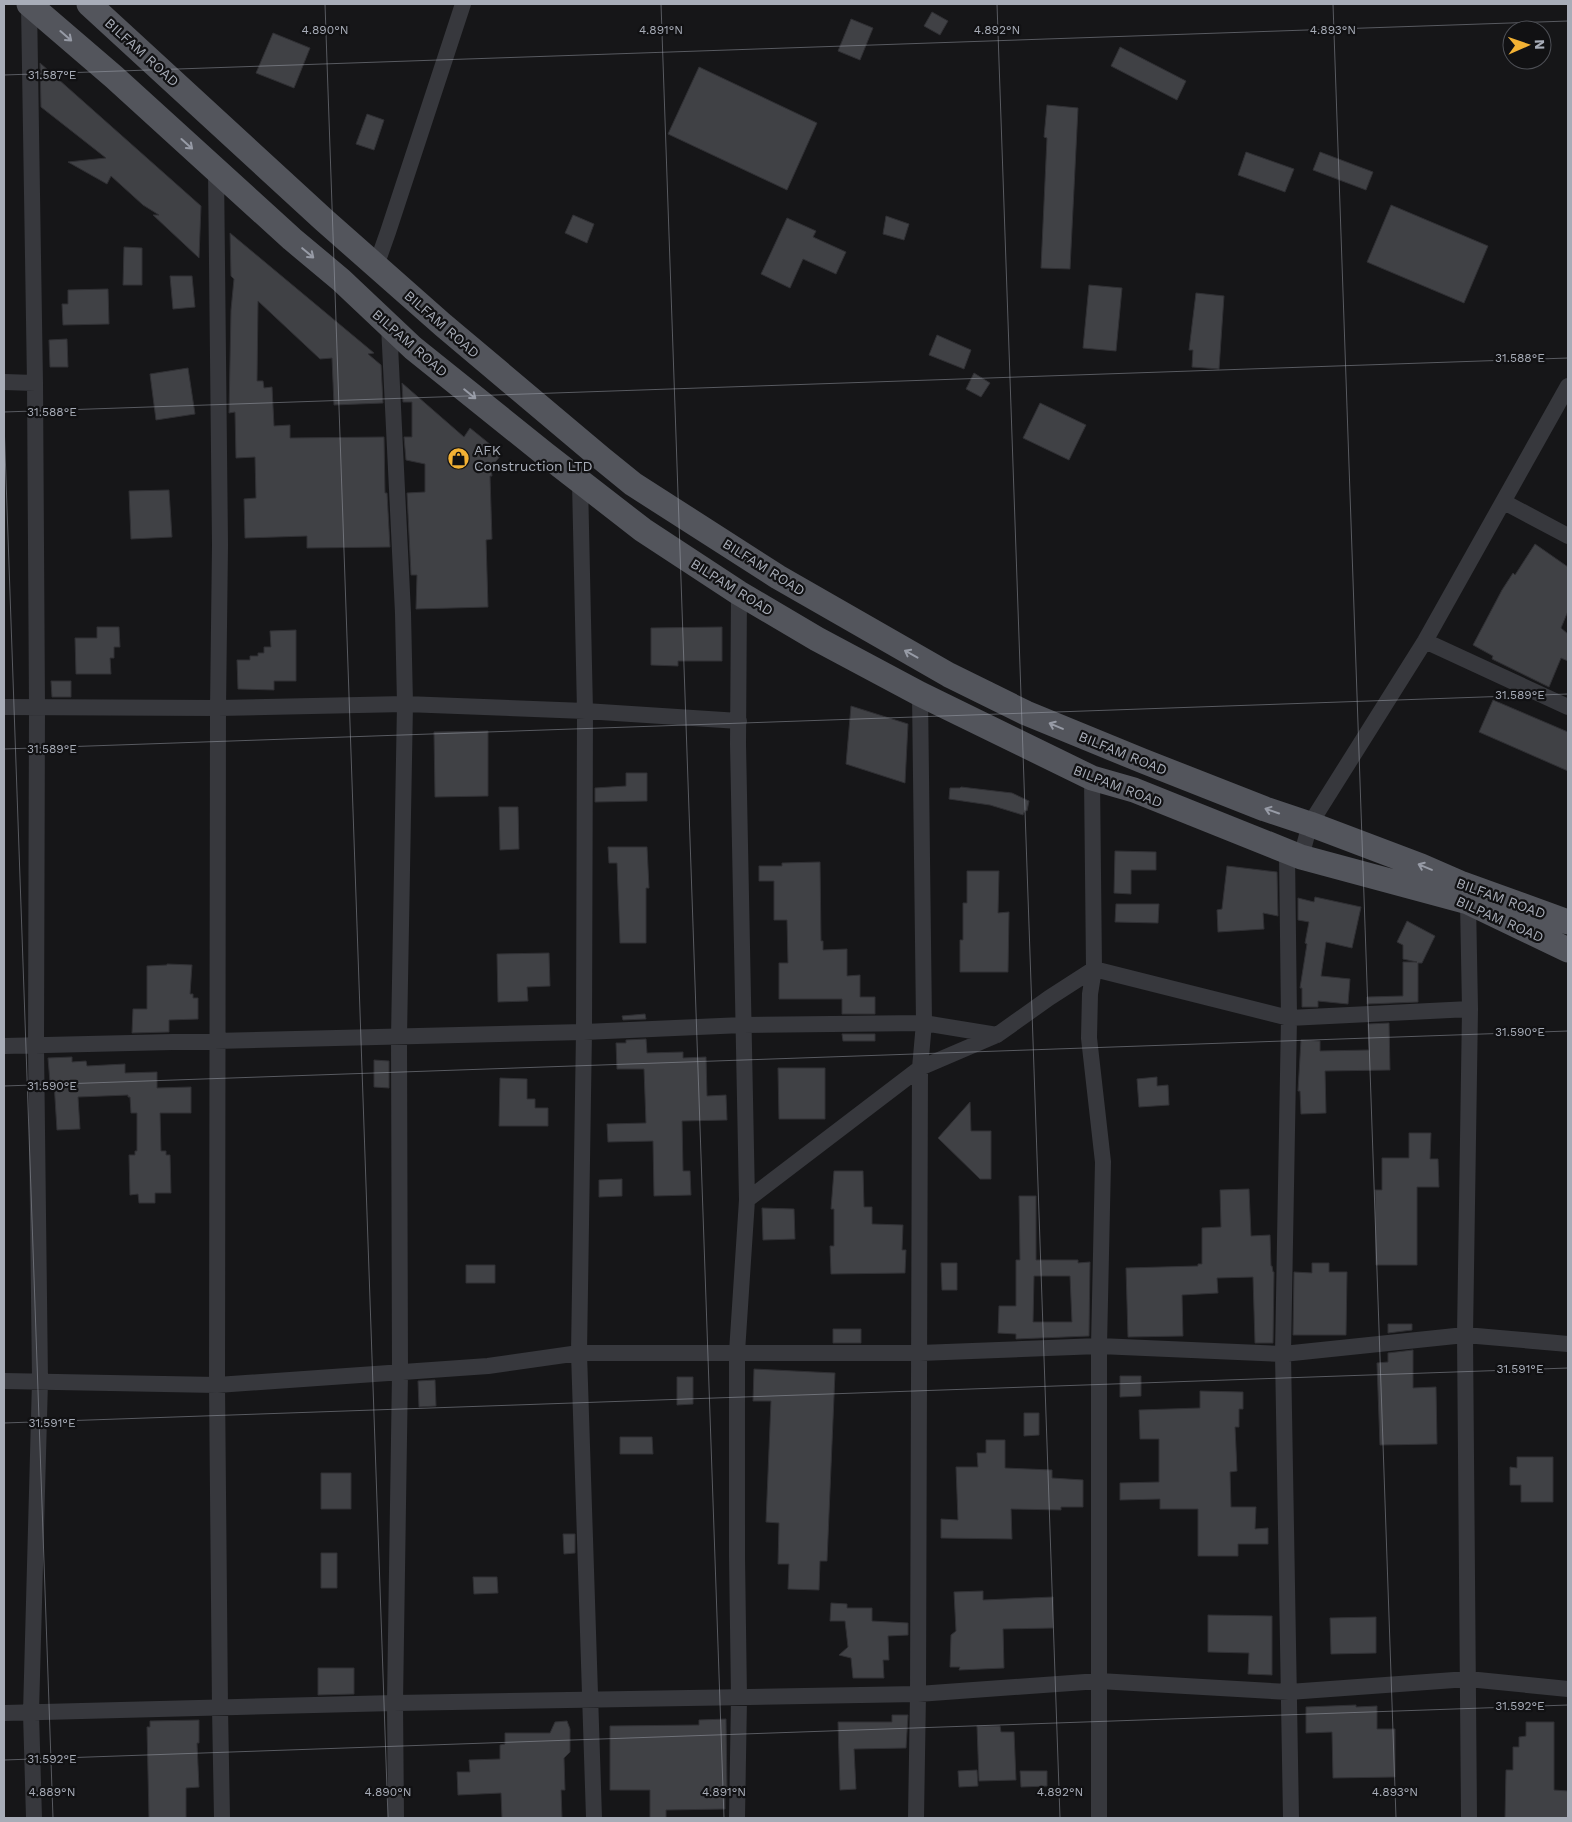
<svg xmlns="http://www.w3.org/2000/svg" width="1572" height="1822" font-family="'Work Sans',sans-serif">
<rect width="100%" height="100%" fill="#161618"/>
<!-- building -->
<path fill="#404145" stroke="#303034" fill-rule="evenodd" d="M 932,12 L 948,21 L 940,35 L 924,26 Z
M 851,19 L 873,28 L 860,60 L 838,51 Z
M 273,33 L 310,48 L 294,88 L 256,73 Z
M 1120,47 L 1186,81 L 1177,100 L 1111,66 Z
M 40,63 L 201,206 L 199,258 L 153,215 L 159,215 L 143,205 L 111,176 L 107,184 L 68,162 L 106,158 L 41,107 Z
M 699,67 L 817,123 L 787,190 L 668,134 Z
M 1047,105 L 1078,108 L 1070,269 L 1041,268 L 1047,138 L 1044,137 Z
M 367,114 L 384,120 L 374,150 L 356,144 Z
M 1246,152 L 1294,169 L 1285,192 L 1238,175 Z
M 1320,152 L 1373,172 L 1366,190 L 1313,170 Z
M 1391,205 L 1488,246 L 1464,303 L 1367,262 Z
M 573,215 L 594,224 L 587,243 L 565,233 Z
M 886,216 L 909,224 L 904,240 L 883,234 Z
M 787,218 L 816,231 L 813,237 L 846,252 L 836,274 L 803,259 L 790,288 L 761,274 Z
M 230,233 L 374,353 L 368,354 L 381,365 L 383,403 L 334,405 L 332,358 L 320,359 L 258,301 L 257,381 L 263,381 L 264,388 L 272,387 L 274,426 L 290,425 L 290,438 L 384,437 L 385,493 L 387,493 L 390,547 L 307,548 L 307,536 L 245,538 L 244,499 L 256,498 L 255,457 L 236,458 L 235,412 L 229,413 L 231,310 L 234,279 L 231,276 Z
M 124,247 L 142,248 L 142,285 L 123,285 Z
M 170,276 L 192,276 L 195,307 L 173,309 Z
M 1089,285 L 1122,288 L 1116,351 L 1083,348 Z
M 108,289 L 109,324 L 63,325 L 62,304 L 68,304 L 68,290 Z
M 1196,293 L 1224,296 L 1219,369 L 1192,367 L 1193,350 L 1189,350 Z
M 937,335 L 971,350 L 964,369 L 929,355 Z
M 67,339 L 68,367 L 50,367 L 49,340 Z
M 188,368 L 195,414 L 156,420 L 150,374 Z
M 974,373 L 990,383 L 981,397 L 966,389 Z
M 402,383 L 464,437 L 470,428 L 502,454 L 491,467 L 492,476 L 490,476 L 492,539 L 486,540 L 488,607 L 416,609 L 417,575 L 411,575 L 407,493 L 425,492 L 425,464 L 406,460 L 404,437 L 412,437 L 412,402 L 403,402 Z
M 1040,403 L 1086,425 L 1069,460 L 1023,438 Z
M 169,490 L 172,537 L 131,539 L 129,491 Z
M 1535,544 L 1568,567 L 1568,611 L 1561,628 L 1568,634 L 1568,661 L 1561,658 L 1549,687 L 1492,659 L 1493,656 L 1473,645 L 1502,590 L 1513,573 L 1515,575 Z
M 97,627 L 119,627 L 120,647 L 114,647 L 114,658 L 110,658 L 111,674 L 76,674 L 75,638 L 97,638 Z
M 722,627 L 722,661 L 678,661 L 678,666 L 651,665 L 651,628 Z
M 296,630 L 296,681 L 274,681 L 274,690 L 238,689 L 237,660 L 250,660 L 250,656 L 258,656 L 258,653 L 264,653 L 264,647 L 271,647 L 270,631 Z
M 51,681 L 71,681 L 71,697 L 52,697 Z
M 1493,700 L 1568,732 L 1568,771 L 1479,732 Z
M 851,706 L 908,724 L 905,783 L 846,764 Z
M 488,731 L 488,796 L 435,797 L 434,732 Z
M 626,773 L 647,773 L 647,801 L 595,802 L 595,788 L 626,786 Z
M 961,787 L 1012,793 L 1029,801 L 1027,811 L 1025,810 L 1023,815 L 990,805 L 949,799 L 950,788 L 960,788 Z
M 499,807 L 518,807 L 519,849 L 500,850 Z
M 608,847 L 647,847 L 649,888 L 646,888 L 646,943 L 620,943 L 617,863 L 609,863 Z
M 1115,851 L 1156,852 L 1156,870 L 1131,870 L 1131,894 L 1114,893 Z
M 820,862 L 821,941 L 823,941 L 823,950 L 847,949 L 847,976 L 860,975 L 860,997 L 875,997 L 875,1014 L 842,1014 L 842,999 L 779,999 L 779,963 L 788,963 L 787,920 L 774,920 L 774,881 L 759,881 L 759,866 L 782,866 L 782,863 Z
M 1227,866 L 1277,872 L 1278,916 L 1263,913 L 1264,929 L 1218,932 L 1217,910 L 1222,909 Z
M 967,871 L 999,871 L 998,913 L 1009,912 L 1008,972 L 960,972 L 960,940 L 963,940 L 963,903 L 967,903 Z
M 1315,897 L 1361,907 L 1352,948 L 1326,942 L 1321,976 L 1350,979 L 1348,1004 L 1318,1001 L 1318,1007 L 1302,1007 L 1302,988 L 1300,988 L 1307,944 L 1305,943 L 1309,922 L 1298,920 L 1298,898 L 1314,902 Z
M 1116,904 L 1159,904 L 1158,923 L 1115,922 Z
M 1407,921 L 1435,936 L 1422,963 L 1418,963 L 1418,1002 L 1367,1004 L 1367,997 L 1403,996 L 1403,962 L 1417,962 L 1403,959 L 1403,945 L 1397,942 Z
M 549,953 L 550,986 L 527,987 L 528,1001 L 498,1002 L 497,954 Z
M 167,964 L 192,965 L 190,994 L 193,994 L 193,998 L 198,998 L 198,1019 L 169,1020 L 169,1032 L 132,1033 L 133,1009 L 147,1009 L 147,966 L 167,965 Z
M 645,1014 L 646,1019 L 623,1020 L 622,1016 Z
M 1389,1023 L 1390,1070 L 1325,1071 L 1326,1113 L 1301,1114 L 1300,1091 L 1298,1091 L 1301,1040 L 1320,1041 L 1320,1051 L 1369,1050 L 1368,1024 Z
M 842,1034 L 875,1034 L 875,1041 L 843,1041 Z
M 646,1039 L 647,1053 L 683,1052 L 683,1058 L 706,1057 L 707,1096 L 726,1095 L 727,1120 L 682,1121 L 683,1171 L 690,1171 L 691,1195 L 654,1196 L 653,1141 L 608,1142 L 607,1124 L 646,1123 L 644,1069 L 617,1069 L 616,1043 L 626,1043 L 626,1040 Z
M 72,1057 L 72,1062 L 86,1061 L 87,1066 L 125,1064 L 125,1073 L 157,1072 L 157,1088 L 191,1087 L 191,1113 L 160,1113 L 161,1151 L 166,1151 L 166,1155 L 170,1155 L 171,1193 L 155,1193 L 155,1203 L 139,1203 L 138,1194 L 130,1195 L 129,1155 L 135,1155 L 135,1151 L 137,1151 L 137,1113 L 131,1113 L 130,1097 L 128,1097 L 128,1095 L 78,1097 L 80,1129 L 57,1130 L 54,1082 L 50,1082 L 48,1058 Z
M 374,1060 L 389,1061 L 389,1088 L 374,1087 Z
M 778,1068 L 825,1068 L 825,1119 L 779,1119 Z
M 1157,1077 L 1157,1086 L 1168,1085 L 1169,1105 L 1139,1107 L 1137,1079 Z
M 500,1078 L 527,1079 L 527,1099 L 535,1099 L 535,1108 L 548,1108 L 548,1126 L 499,1126 Z
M 970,1102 L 971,1131 L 991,1131 L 991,1179 L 980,1179 L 938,1138 Z
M 1409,1133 L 1431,1133 L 1430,1159 L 1438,1159 L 1439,1187 L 1417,1187 L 1417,1265 L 1376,1265 L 1375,1190 L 1382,1190 L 1382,1158 L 1409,1158 Z
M 834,1171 L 863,1171 L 864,1207 L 872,1207 L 872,1224 L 903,1225 L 902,1250 L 906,1250 L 905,1273 L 831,1274 L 830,1246 L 834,1246 L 834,1209 L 831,1209 Z
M 622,1179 L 622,1196 L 599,1197 L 599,1180 Z
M 1249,1189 L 1251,1236 L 1270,1235 L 1271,1266 L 1272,1266 L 1273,1272 L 1274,1272 L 1273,1343 L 1255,1343 L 1253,1277 L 1217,1278 L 1218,1293 L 1182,1295 L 1183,1336 L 1128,1337 L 1126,1268 L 1198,1266 L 1198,1264 L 1202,1264 L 1202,1228 L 1221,1227 L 1220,1190 Z
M 1019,1196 L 1036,1196 L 1036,1260 L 1078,1260 L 1078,1263 L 1090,1262 L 1089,1336 L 1016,1339 L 1016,1334 L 998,1333 L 999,1306 L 1016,1306 L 1016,1260 L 1020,1260 ZM 1034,1276 L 1070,1276 L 1072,1322 L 1033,1322 Z
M 762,1208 L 794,1209 L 795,1239 L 763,1240 Z
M 941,1263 L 957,1263 L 957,1290 L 942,1290 Z
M 1312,1263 L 1329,1263 L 1329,1272 L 1347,1272 L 1346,1335 L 1293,1335 L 1294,1272 L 1312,1273 Z
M 466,1265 L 495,1265 L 495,1283 L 466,1283 Z
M 1388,1324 L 1412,1324 L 1412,1330 L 1388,1333 Z
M 833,1329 L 861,1329 L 861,1343 L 833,1343 Z
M 1413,1350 L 1413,1388 L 1436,1387 L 1437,1444 L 1380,1445 L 1377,1363 L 1388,1362 L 1388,1353 Z
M 754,1369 L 835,1373 L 827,1561 L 820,1561 L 819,1590 L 788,1589 L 789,1564 L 778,1564 L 779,1523 L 766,1522 L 771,1401 L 753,1401 Z
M 1120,1376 L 1141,1376 L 1141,1396 L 1120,1397 Z
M 677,1377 L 693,1377 L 693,1404 L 677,1405 Z
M 435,1380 L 436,1406 L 419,1407 L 418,1381 Z
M 1200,1391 L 1243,1392 L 1243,1409 L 1239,1409 L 1239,1427 L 1235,1427 L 1237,1471 L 1230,1472 L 1231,1507 L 1256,1507 L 1255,1529 L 1268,1528 L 1268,1544 L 1238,1544 L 1238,1556 L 1198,1556 L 1198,1509 L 1160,1509 L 1160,1499 L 1120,1500 L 1120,1483 L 1159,1482 L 1159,1439 L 1140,1439 L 1139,1410 L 1200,1408 Z
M 1024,1413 L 1039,1413 L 1039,1435 L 1024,1436 Z
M 620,1437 L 652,1437 L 653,1454 L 620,1454 Z
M 986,1440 L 1005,1440 L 1005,1468 L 1052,1470 L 1052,1478 L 1083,1480 L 1083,1507 L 1061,1507 L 1061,1510 L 1011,1509 L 1012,1539 L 941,1538 L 941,1519 L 958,1520 L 956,1467 L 978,1467 L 977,1453 L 986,1453 Z
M 1517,1457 L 1553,1457 L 1553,1502 L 1521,1502 L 1521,1485 L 1510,1485 L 1510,1467 L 1517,1468 Z
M 321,1473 L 351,1473 L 351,1509 L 321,1509 Z
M 563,1534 L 575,1534 L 575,1553 L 564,1554 Z
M 321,1553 L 337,1553 L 337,1588 L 321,1588 Z
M 473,1577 L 497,1577 L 498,1593 L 474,1594 Z
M 983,1591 L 983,1600 L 1053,1597 L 1053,1628 L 1003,1629 L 1004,1668 L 959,1670 L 960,1667 L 950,1667 L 951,1635 L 956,1631 L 954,1592 Z
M 831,1603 L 847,1604 L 847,1608 L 872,1608 L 872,1621 L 908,1623 L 908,1635 L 888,1636 L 889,1660 L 883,1660 L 884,1678 L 853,1678 L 851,1658 L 839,1655 L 848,1647 L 845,1621 L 830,1621 Z
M 1208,1615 L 1272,1616 L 1272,1675 L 1248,1674 L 1249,1653 L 1208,1652 Z
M 1376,1617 L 1376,1653 L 1331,1654 L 1330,1618 Z
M 318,1668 L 354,1668 L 354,1694 L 318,1695 Z
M 1356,1705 L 1356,1707 L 1377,1706 L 1377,1729 L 1395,1729 L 1395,1777 L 1333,1778 L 1332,1732 L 1306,1733 L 1306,1707 Z
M 892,1715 L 908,1715 L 906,1748 L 854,1749 L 856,1789 L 840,1790 L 838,1722 L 892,1722 Z
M 726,1719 L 727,1789 L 725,1789 L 725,1809 L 666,1810 L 666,1818 L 650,1818 L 650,1790 L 610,1790 L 610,1726 L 699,1725 L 699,1720 Z
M 199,1720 L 199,1743 L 197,1743 L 199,1787 L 186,1788 L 186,1818 L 149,1818 L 147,1727 L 150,1727 L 150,1721 Z
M 567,1721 L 570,1729 L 570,1752 L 564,1758 L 565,1790 L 561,1790 L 562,1818 L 502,1818 L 501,1793 L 458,1795 L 457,1772 L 470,1772 L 469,1760 L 500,1759 L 500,1745 L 505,1744 L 505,1733 L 550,1733 L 555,1722 Z
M 1526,1722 L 1554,1722 L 1554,1790 L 1568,1791 L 1568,1818 L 1505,1818 L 1506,1770 L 1513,1770 L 1513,1747 L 1519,1747 L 1519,1737 L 1526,1736 Z
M 977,1726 L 1000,1726 L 1001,1732 L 1014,1732 L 1016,1780 L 979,1781 Z
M 977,1770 L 978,1786 L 959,1787 L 958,1771 Z
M 1020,1771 L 1047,1771 L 1047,1786 L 1021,1787 Z"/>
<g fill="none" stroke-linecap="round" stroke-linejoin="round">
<!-- minor -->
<path stroke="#37383d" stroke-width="16" d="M 29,4 L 35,383 L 37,707 L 36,1046 L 40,1381 L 31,1713 L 34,1818
M 216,169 L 220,545 L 218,708 L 217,1385 L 220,1708 L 222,1818
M 376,266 L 388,232 L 463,4
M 389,325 L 403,613 L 405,704 L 399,1037 L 400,1373 L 395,1703 L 396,1818
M 4,382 L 35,383
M 580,482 L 585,711 L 584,1032 L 579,1353 L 594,1818
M 1504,502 L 1568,536
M 1425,641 L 1568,707
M 4,707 L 218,708 L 405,704 L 585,711 L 739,721
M 1092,778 L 1094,969 L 1090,994 L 1089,1038 L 1103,1162 L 1099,1346 L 1099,1818
M 1287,853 L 1289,1018 L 1283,1354 L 1291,1818
M 1301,857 L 1310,824 L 1425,641 L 1568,386
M 1466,896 L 1468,902 L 1470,1009 L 1465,1335 L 1469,1818
M 4,1046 L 584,1032 L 743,1025 L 924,1023 L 997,1035
M 747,1200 L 920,1068 L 997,1035 L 1049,998 L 1094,969 L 1289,1018 L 1470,1009
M 4,1381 L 217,1385 L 488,1366 L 579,1353 L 920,1353 L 1099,1346 L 1283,1354 L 1465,1335 L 1568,1344
M 4,1713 L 395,1703 L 918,1694 L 1099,1681 L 1289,1692 L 1468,1679 L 1568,1689
M 737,1818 L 739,1698 L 737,1557 L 737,1352 L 747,1200 L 738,744 L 739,593
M 916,1818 L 918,1694 L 920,1068 L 924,1023 L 920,694"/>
<!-- primary -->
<path stroke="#53555c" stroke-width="25" d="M 29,4 L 114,77 L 292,239 L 341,280 L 413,348 L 545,454 L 643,530 L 739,593 L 817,639 L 920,694 L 1092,778 L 1134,790 L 1301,857 L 1468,902 L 1568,950
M 89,4 L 324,220 L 443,325 L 601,458 L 633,484 L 778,577 L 949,675 L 1026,713 L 1143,761 L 1265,809 L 1310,824 L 1421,866 L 1460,883 L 1568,922"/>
</g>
<!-- one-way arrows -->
<defs><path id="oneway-shaft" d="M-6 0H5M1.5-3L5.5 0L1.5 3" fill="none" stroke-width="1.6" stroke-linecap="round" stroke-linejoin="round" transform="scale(1.25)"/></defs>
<g stroke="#979ba6">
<use href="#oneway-shaft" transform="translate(66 36) rotate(41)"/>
<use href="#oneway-shaft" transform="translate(187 144) rotate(42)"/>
<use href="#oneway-shaft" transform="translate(308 253) rotate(40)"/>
<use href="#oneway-shaft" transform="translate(470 394) rotate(39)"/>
<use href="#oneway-shaft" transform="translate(911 654) rotate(-151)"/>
<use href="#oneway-shaft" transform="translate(1056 726) rotate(-157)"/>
<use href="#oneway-shaft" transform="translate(1272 811) rotate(-161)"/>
<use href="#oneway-shaft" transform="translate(1425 867) rotate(-157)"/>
</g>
<!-- ticks -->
<path fill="none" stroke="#a8adb8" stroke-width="1" stroke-opacity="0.45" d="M 325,4 L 388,1818M 661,4 L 724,1818M 997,4 L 1060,1818M 1333,4 L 1396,1818M 4,75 L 1568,21M 4,412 L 1568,358M 4,422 L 53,1818M 4,749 L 1568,694M 4,1086 L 1568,1031M 4,1423 L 1568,1368M 4,1760 L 1568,1705"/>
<!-- icons -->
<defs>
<symbol id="shop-disc" viewBox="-11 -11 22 22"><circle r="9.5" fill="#f2b134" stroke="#111113"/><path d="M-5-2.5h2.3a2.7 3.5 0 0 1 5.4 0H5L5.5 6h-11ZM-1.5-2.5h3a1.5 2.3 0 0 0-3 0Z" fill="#111"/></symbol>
</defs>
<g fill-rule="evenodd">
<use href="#shop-disc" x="446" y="446" width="25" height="25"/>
</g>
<g text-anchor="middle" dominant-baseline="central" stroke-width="4.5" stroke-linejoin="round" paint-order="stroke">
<!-- street labels -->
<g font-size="14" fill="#a8adb8" stroke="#111113">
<text transform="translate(142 52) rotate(42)">BILFAM ROAD</text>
<text transform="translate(442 324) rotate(41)">BILFAM ROAD</text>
<text transform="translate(410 343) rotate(41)">BILPAM ROAD</text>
<text transform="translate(764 567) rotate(32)">BILFAM ROAD</text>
<text transform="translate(732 587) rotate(32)">BILPAM ROAD</text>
<text transform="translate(1123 753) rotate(22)">BILFAM ROAD</text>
<text transform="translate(1118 786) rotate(21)">BILPAM ROAD</text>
<text transform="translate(1501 898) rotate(20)">BILFAM ROAD</text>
<text transform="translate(1500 919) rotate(24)">BILPAM ROAD</text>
</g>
<!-- poi labels -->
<g font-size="14" fill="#a8adb8" stroke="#111113" text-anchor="start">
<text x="474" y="450">AFK<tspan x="474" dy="16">Construction LTD</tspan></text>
</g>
</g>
<g font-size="12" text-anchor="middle" fill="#a8adb8" stroke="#111113" stroke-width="4.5" stroke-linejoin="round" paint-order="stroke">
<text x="325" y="34">4.890°N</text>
<text x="661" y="34">4.891°N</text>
<text x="997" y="34">4.892°N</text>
<text x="1333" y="34">4.893°N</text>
<text x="52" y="79">31.587°E</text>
<text x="1520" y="362">31.588°E</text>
<text x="52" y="416">31.588°E</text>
<text x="1520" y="699">31.589°E</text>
<text x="52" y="753">31.589°E</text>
<text x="1520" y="1036">31.590°E</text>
<text x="52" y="1090">31.590°E</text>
<text x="1520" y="1373">31.591°E</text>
<text x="52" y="1427">31.591°E</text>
<text x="1520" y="1710">31.592°E</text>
<text x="52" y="1763">31.592°E</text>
<text x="52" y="1796">4.889°N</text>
<text x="388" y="1796">4.890°N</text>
<text x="724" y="1796">4.891°N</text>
<text x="1060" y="1796">4.892°N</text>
<text x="1395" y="1796">4.893°N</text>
</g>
<!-- border -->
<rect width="1572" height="1822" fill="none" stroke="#a8adb8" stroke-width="10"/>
<!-- north arrow -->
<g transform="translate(1527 45) rotate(88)"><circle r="24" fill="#111113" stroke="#4d4f55"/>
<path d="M0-4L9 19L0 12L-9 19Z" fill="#f2b134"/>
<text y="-8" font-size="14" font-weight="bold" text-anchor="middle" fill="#a8adb8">N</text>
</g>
</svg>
